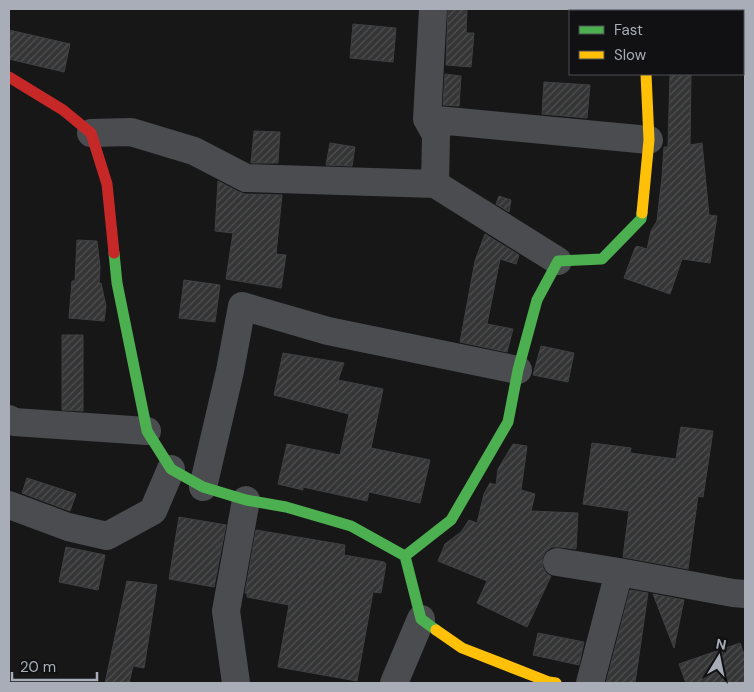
<svg xmlns="http://www.w3.org/2000/svg" width="754" height="692" font-family="'DM Sans',sans-serif">
<defs>
<pattern id="building-hatch" width="6" height="6" patternUnits="userSpaceOnUse" patternTransform="scale(1.25)"><rect width="6" height="6" fill="#353536"/><path d="M-1 1l2-2M0 6l6-6M5 7l2-2" fill="none" stroke="#4f5051"/></pattern>
</defs>
<rect width="100%" height="100%" fill="#171717"/>
<!-- building -->
<path fill="url(#building-hatch)" stroke="#3f4043" d="M 448,9 L 467,9 L 466,33 L 474,33 L 471,67 L 446,65 Z
M 353,24 L 396,28 L 393,62 L 350,58 Z
M 9,30 L 70,44 L 64,72 L 9,59 Z
M 445,74 L 461,76 L 459,106 L 443,105 Z
M 670,74 L 691,74 L 690,145 L 702,143 L 709,215 L 717,216 L 710,263 L 682,259 L 670,294 L 624,278 L 635,248 L 637,246 L 647,249 L 651,231 L 657,221 L 662,177 L 664,147 L 668,147 Z
M 544,82 L 590,85 L 587,118 L 542,114 Z
M 254,131 L 280,132 L 278,163 L 251,163 Z
M 330,143 L 355,147 L 352,166 L 326,165 Z
M 218,181 L 239,192 L 245,194 L 282,195 L 276,254 L 286,255 L 281,288 L 226,279 L 233,233 L 215,231 Z
M 499,196 L 511,200 L 509,212 L 496,204 Z
M 485,234 L 519,255 L 516,264 L 500,259 L 487,324 L 513,329 L 507,352 L 460,342 L 475,261 Z
M 77,240 L 97,241 L 100,267 L 99,283 L 101,283 L 106,306 L 104,321 L 69,318 L 72,281 L 75,281 Z
M 184,280 L 220,285 L 215,322 L 179,318 Z
M 62,335 L 83,335 L 83,411 L 62,410 Z
M 541,346 L 574,353 L 568,382 L 533,375 Z
M 283,353 L 344,363 L 338,380 L 383,389 L 371,448 L 430,460 L 420,503 L 369,492 L 367,501 L 303,487 L 303,490 L 278,484 L 287,444 L 340,455 L 349,414 L 274,395 Z
M 681,427 L 713,431 L 703,497 L 698,496 L 688,569 L 623,557 L 629,511 L 583,504 L 592,443 L 631,448 L 630,453 L 676,459 Z
M 513,444 L 527,446 L 521,490 L 535,494 L 531,511 L 578,513 L 576,549 L 559,547 L 552,547 L 545,552 L 542,559 L 543,568 L 547,574 L 551,576 L 527,627 L 477,603 L 487,581 L 438,561 L 445,544 L 461,532 L 469,520 L 477,523 L 484,494 L 490,483 L 496,485 L 498,469 Z
M 27,478 L 76,494 L 70,511 L 22,493 Z
M 179,517 L 226,525 L 214,587 L 169,579 Z
M 256,530 L 345,545 L 344,555 L 384,562 L 386,564 L 381,593 L 373,592 L 357,681 L 278,667 L 289,605 L 247,597 L 247,593 L 245,593 Z
M 66,547 L 105,555 L 98,590 L 59,582 Z
M 127,581 L 157,585 L 144,668 L 133,666 L 129,683 L 105,683 Z
M 630,590 L 648,593 L 635,683 L 606,683 Z
M 653,594 L 684,600 L 674,648 Z
M 538,633 L 584,642 L 579,665 L 533,655 Z
M 740,643 L 745,657 L 745,683 L 686,683 L 679,664 Z"/>
<g fill="none" stroke-linecap="round" stroke-linejoin="round">
<!-- street -->
<path stroke="#4b4c50" stroke-width="28" d="M 433,9 L 427,119 L 436,135 L 435,184
M 644,9 L 644,11
M 743,31 L 745,31
M 427,119 L 649,140
M 91,133 L 131,132 L 194,151 L 246,178 L 435,184 L 558,261
M 9,419 L 14,422 L 147,431
M 203,487 L 230,371 L 242,306 L 328,331 L 518,370
M 9,505 L 68,527 L 107,536 L 153,511 L 171,469
M 557,562 L 619,572 L 590,683
M 619,572 L 733,593 L 745,594
M 236,683 L 226,611 L 246,500
M 394,683 L 421,619"/>
<!-- fast -->
<path stroke="#4caf50" stroke-width="11" d="M 114,253 L 117,283 L 147,431 L 171,469 L 203,487 L 246,500 L 286,507 L 351,526 L 405,556 L 421,619 L 436,630
M 405,556 L 451,520 L 508,422 L 518,370 L 537,300 L 558,261 L 602,259 L 641,219 L 642,213"/>
<!-- slow -->
<path stroke="#ffc107" stroke-width="11" d="M 642,213 L 649,140 L 646,74
M 436,630 L 462,648 L 549,682 L 556,683"/>
<!-- jam -->
<path stroke="#c62828" stroke-width="11" d="M 9,77 L 63,110 L 91,133 L 107,184 L 114,253"/>
</g>
<!-- border -->
<rect width="754" height="692" fill="none" stroke="#a8adb8" stroke-width="20"/>
<!-- legend -->
<rect x="569" y="10" width="175" height="65" fill="#111113" stroke="#4d4f55"/>
<rect x="579" y="26" width="25" height="8" fill="#4caf50" stroke="#4d4f55"/>
<text x="614" y="35" font-size="15" fill="#a8adb8">Fast</text>
<rect x="579" y="51" width="25" height="8" fill="#ffc107" stroke="#4d4f55"/>
<text x="614" y="60" font-size="15" fill="#a8adb8">Slow</text>
<!-- north arrow -->
<g transform="translate(719 657) rotate(10)" stroke="#111113" stroke-width="4" paint-order="stroke">
<path d="M0-4L9 19L0 12L-9 19Z" fill="#a8adb8"/>
<text y="-8" font-size="14" font-weight="bold" text-anchor="middle" fill="#a8adb8">N</text>
</g>
<!-- scale -->
<path d="M12 672v8h85v-8" fill="none" stroke="#a8adb8" stroke-width="2.5"/>
<text x="20" y="672" font-size="15" fill="#a8adb8" stroke="#111113" stroke-width="4" paint-order="stroke">20 m</text>
</svg>
